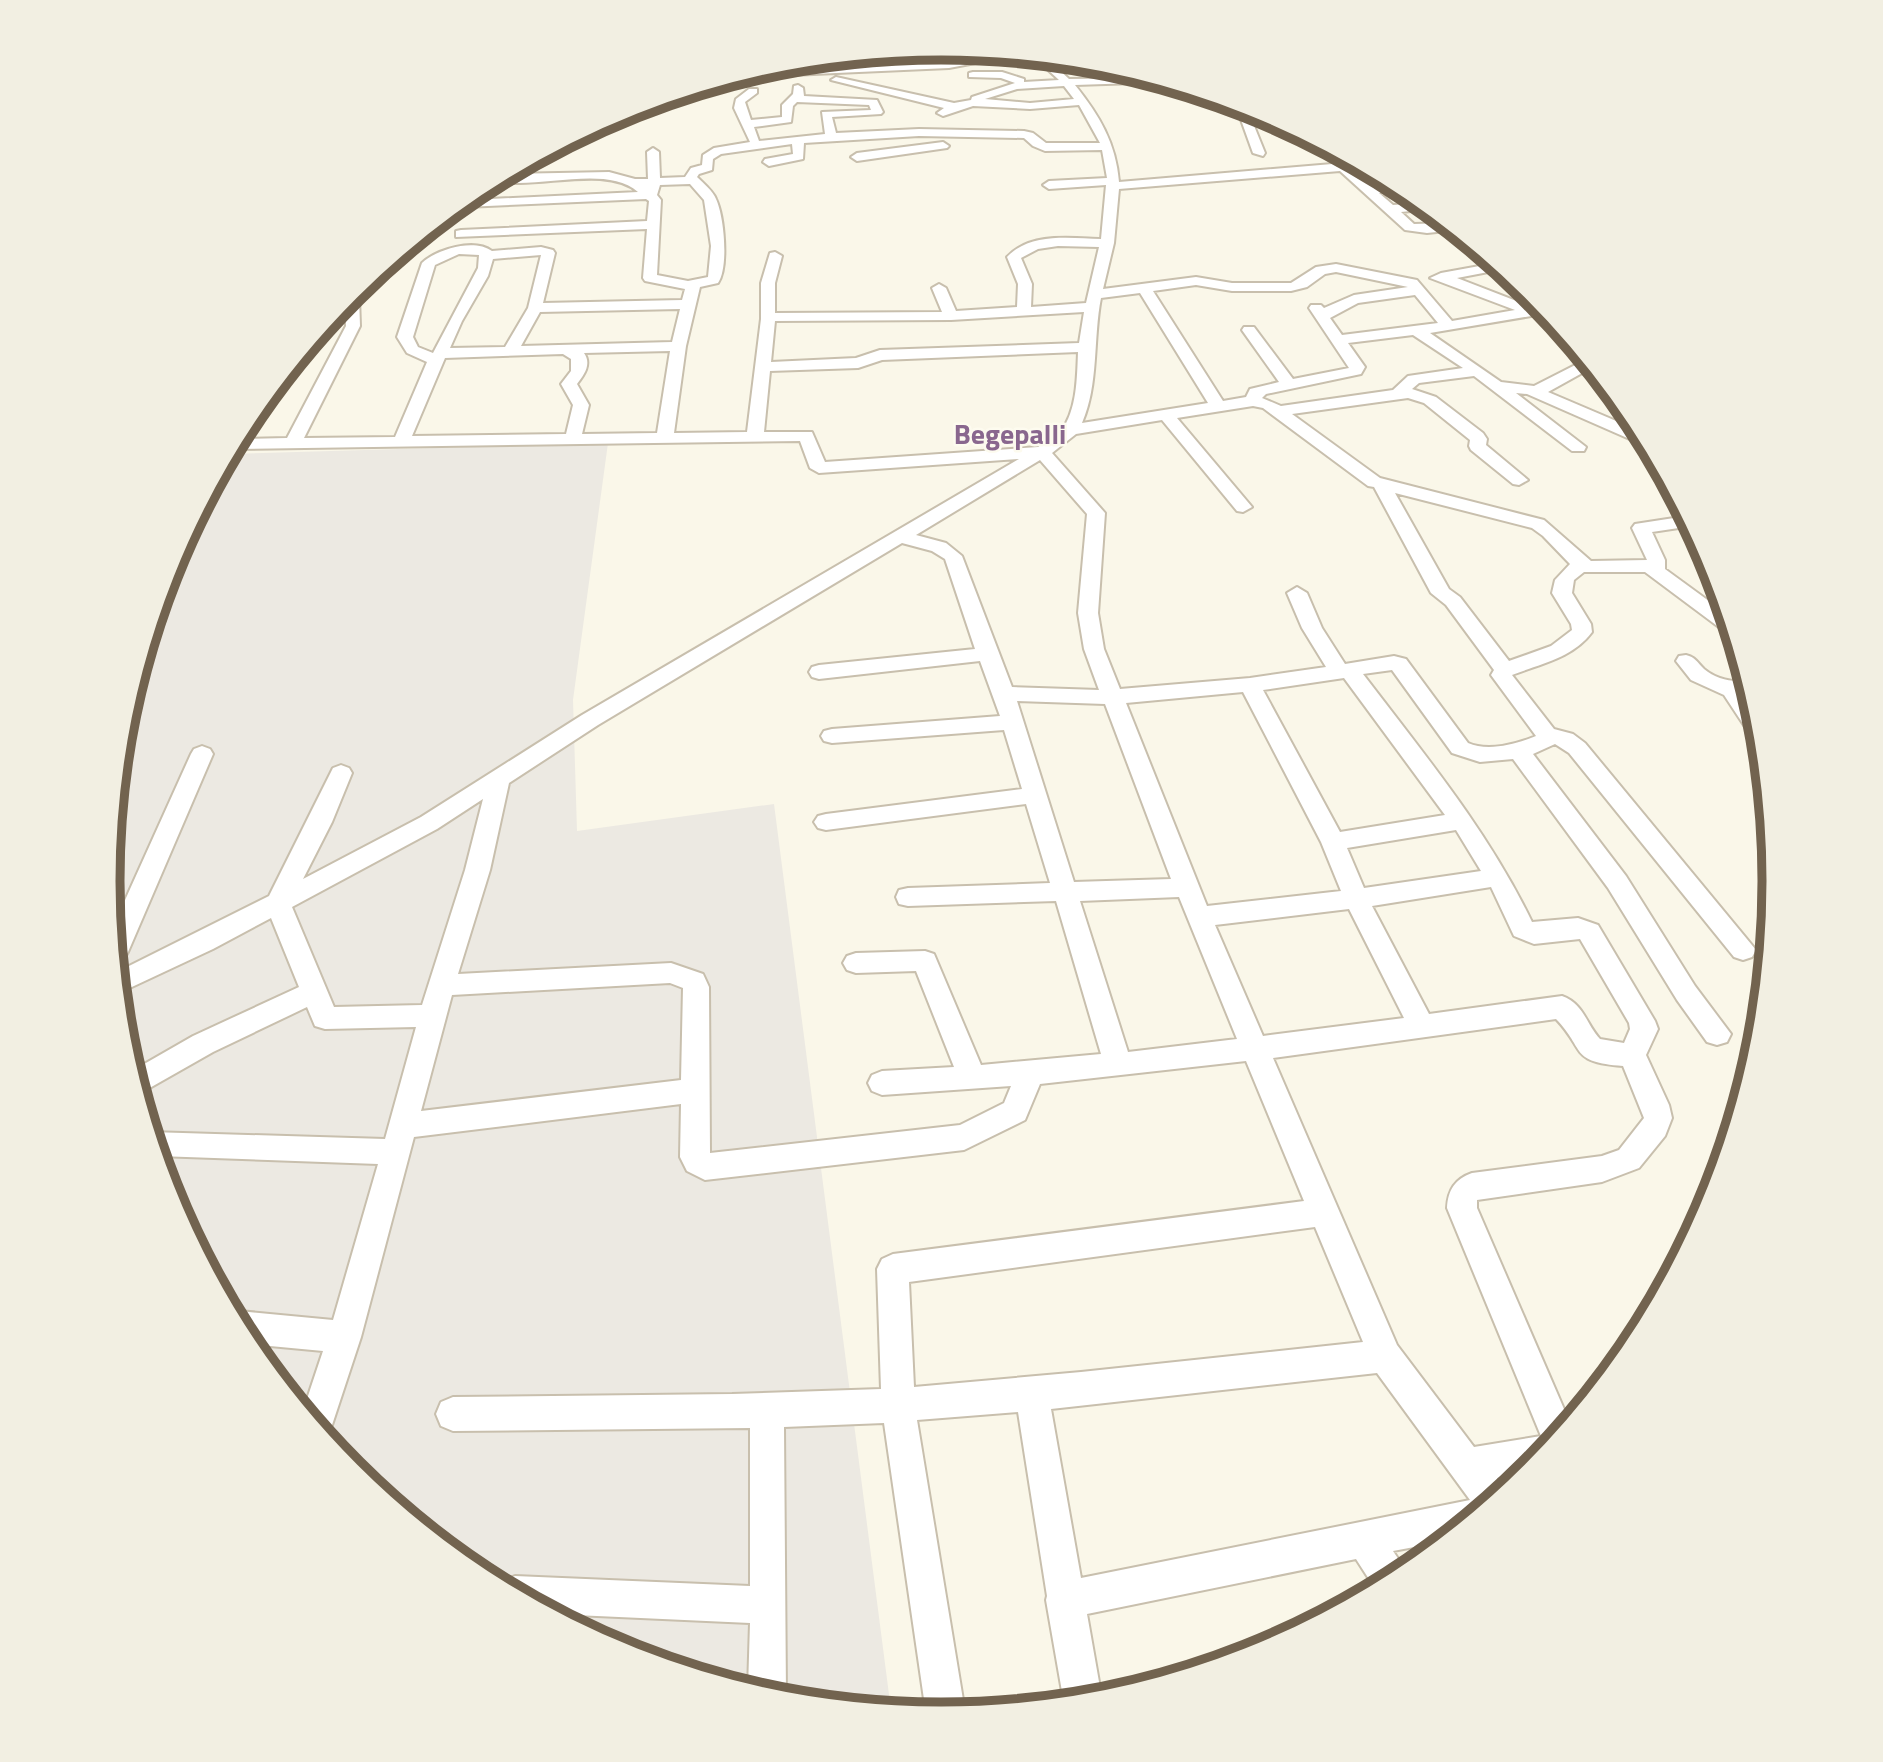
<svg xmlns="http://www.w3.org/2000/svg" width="1883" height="1762" font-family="'Titillium Web',sans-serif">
<rect width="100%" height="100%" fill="#faf7e9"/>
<!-- industrial -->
<path fill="#ece9e2" d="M 608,443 L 573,700 L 577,831 L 774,804 L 891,1710 L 778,1699 L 622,1651 L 478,1574 L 352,1470 L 248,1344 L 171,1200 L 124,1043 L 108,881 L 124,718 L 171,562 L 229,454 Z"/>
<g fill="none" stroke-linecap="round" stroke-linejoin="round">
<defs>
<path id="street" d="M 996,53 L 1018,55 L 949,68 L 791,75 L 786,72 L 791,69 L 949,62 Z
M 1033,56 L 1045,57 L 1069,79 L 1152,78 L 1167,82 L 1075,85 C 1099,115 1116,143 1119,182 L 1356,162 L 1367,168 L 1353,169 L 1372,186 L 1397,184 L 1407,190 L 1379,193 L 1393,205 L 1423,203 L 1431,209 L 1401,212 L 1414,224 L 1448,223 L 1456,230 L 1427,233 L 1405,230 L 1340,171 L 1119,189 L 1114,243 L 1103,289 L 1196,277 L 1232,283 L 1291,283 L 1316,267 L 1336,264 L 1417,280 L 1452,321 L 1515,310 L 1430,278 L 1441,273 L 1496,263 L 1504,269 L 1457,278 L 1532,307 L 1542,305 L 1549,313 L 1430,333 L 1501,382 L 1534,386 L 1585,360 L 1593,367 L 1548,392 L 1642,432 L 1649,445 L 1641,444 L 1527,394 L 1516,393 L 1586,447 L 1584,451 L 1572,451 L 1474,376 L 1419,383 L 1412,389 L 1436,397 L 1483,433 L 1487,439 L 1486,445 L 1528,480 L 1519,485 L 1513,484 L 1471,450 L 1469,446 L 1470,440 L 1424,403 L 1408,398 L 1292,414 L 1380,478 L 1544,520 L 1591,561 L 1647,560 L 1632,528 L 1635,524 L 1687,516 L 1692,526 L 1652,532 L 1665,560 L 1665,569 L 1728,615 L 1733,633 L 1724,631 L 1645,572 L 1584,572 L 1574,580 L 1572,593 L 1591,624 L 1592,632 C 1573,658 1540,664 1512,675 L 1554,729 L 1573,734 L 1585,743 L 1756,950 L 1752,957 L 1743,960 L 1734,957 L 1569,753 L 1555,744 L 1533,754 L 1626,876 L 1695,986 L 1731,1034 L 1727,1042 L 1717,1045 L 1707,1042 L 1677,1000 L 1608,888 L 1513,759 L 1480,762 L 1452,753 L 1392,670 L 1363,674 C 1424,754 1488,831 1532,922 L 1578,918 L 1598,925 L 1655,1021 L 1658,1029 L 1646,1055 L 1669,1105 L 1672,1118 L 1665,1136 L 1639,1168 L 1602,1182 L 1477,1200 L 1477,1208 L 1570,1423 L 1529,1472 L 1497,1478 L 1506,1491 L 1446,1541 L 1393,1551 L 1407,1572 L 1376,1590 L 1356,1559 L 1087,1614 L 1102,1699 L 1064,1703 L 1046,1600 L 1047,1596 L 1018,1412 L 917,1420 L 965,1712 L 926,1713 L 884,1423 L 784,1427 L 786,1695 L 785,1699 L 748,1689 L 750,1623 L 553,1614 L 500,1586 L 502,1581 L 515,1576 L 750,1586 L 750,1428 L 453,1431 L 441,1426 L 436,1414 L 441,1402 L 453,1397 L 732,1394 L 881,1389 L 877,1269 L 882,1259 L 893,1254 L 1304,1201 L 1246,1061 L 1040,1084 L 1025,1120 L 964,1150 L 705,1180 L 687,1171 L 680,1157 L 681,1104 L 414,1137 L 361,1337 L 332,1425 L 325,1438 L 303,1411 L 323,1351 L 248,1344 L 232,1314 L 239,1311 L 333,1320 L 378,1164 L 158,1156 L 150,1132 L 385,1139 L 416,1027 L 325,1029 L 315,1026 L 307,1007 L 213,1052 L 139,1094 L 132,1071 L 193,1036 L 299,987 L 271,918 L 213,949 L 119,993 L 117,972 L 269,896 L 333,768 L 341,765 L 349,768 L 352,773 L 332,822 L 303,879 L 421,817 L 582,715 L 1019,459 L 819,473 L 810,468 L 800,441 L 232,449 L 237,439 L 287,438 L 346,326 L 345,300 L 360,285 L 363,288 L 359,297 L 360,326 L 304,438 L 395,437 L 427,362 L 407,353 L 397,337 L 422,263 C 437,249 474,238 492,251 L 541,247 L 553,250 L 555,253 L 543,303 L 682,300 L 685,289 L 645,281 L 643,278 L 647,229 L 456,237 L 456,231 L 461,230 L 647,221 L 649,201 L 646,199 L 465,207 L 465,201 L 470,200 L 638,192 C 604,163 533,192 492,180 L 504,174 L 609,172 L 635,179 L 648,179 L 647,152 L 653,148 L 659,152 L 660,178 L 685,177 L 691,168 L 702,165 L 703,155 L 714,148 L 750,142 L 734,108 L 736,99 L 749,89 L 757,89 L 757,93 L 745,102 L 751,120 L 782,117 L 782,105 L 793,94 L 794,86 L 798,85 L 803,88 L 804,96 L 877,100 L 883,112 L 881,114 L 832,117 L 836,133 L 919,129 L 1024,131 L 1033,133 L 1046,143 L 1100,143 L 1079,105 L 1030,109 L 973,106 L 943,116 L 937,113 L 944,108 L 831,80 L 836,77 L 954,103 L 971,100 L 972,97 L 1015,83 L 1001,78 L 969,77 L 969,73 L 973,72 L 1002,72 L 1024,79 L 1024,82 L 1059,80 ZM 1064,86 L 1074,99 L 1030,103 L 985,99 L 1017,89 ZM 797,102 L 869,105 L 871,110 L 822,112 L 825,134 L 759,141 L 754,127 L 791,122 L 793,106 ZM 919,136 L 1024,138 L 1033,146 L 1045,151 L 1102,150 L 1107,178 L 1049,181 L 1043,185 L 1049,189 L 1106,185 L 1101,239 C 1070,238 1030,232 1007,257 L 1018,284 L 1017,307 L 956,311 L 946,288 L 939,284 L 932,288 L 942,312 L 775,313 L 775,283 L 782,256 L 775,252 L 770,253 L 761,283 L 761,319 L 747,432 L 674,433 L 686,346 L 700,287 L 718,283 C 729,267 724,216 716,199 C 713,191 703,183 697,177 L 699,174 L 712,170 L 713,159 L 721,154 L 792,144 L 793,154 L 765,159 L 763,162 L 769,166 L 803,159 L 804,143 ZM 690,184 L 704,200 L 711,246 L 708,277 L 688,281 L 657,275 L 661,200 L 657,195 L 660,185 ZM 1058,246 L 1099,247 L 1086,303 L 1031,307 L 1032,284 L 1021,258 L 1038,249 ZM 459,254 L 479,255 L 478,268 L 433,353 L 418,347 L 413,337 L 435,265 ZM 541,255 L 528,308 L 505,347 L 450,348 L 462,321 L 488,276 L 493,259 ZM 1336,272 L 1408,287 L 1354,295 L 1324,308 L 1321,305 L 1311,305 L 1309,308 L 1349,368 L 1293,379 L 1254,327 L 1244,327 L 1242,330 L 1279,382 L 1250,389 L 1246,397 L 1223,401 L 1153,291 L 1196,285 L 1232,291 L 1291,291 L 1307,287 L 1325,274 ZM 1140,293 L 1208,403 L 1082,423 C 1099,384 1093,338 1101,298 ZM 1415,295 L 1438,323 L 1342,335 L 1330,318 L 1358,303 ZM 680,309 L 672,342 L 521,346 L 540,312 ZM 1084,312 L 1079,343 L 880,350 L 856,358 L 771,362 L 775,321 L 951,320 ZM 1413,335 L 1463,368 L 1408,376 L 1393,390 L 1281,406 L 1262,398 L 1266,394 L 1361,374 L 1365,367 L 1348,343 ZM 670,351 L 657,433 L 582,434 L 589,405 L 577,384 C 584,375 592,364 584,353 ZM 1078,352 C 1077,378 1077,410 1061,431 C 1055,438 1045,442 1038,447 L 825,462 L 812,432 L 764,432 L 770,371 L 858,368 L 882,360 ZM 563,354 L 571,359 L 571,371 L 561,384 L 573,405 L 566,434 L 412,436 L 445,358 ZM 1253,406 L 1263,408 L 1368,486 L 1374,487 L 1431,593 L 1446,605 L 1494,670 L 1491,675 L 1536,736 C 1517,744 1488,752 1468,743 L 1406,659 L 1394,656 L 1345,664 L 1322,628 L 1307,593 L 1297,587 L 1287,593 L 1302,628 L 1326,667 L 1250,678 L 1120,689 L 1104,649 L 1098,613 L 1105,513 L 1052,453 L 1076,434 L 1162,420 L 1237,511 L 1243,512 L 1252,507 L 1177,418 ZM 1040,460 L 1087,514 L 1078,613 L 1084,649 L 1099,690 L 1012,687 L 962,556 L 946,543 L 916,535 ZM 1395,493 L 1532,528 L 1543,536 L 1570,564 L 1555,580 L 1552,593 L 1571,624 L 1572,630 L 1551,646 L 1509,661 L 1460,597 L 1449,589 ZM 902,543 L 932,551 L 945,559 L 975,649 L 819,665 L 812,667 L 809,672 L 812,677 L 819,679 L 980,661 L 1000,716 L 832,729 L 824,731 L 821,736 L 824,741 L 832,743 L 1004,730 L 1022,789 L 826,814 L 818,816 L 814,822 L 818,828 L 826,830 L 1026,804 L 1050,883 L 908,888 L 899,890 L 896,897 L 899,904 L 908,906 L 1056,901 L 1101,1054 L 981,1065 L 934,954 L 925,951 L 856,953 L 847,956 L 843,963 L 847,970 L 856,973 L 916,971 L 954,1067 L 882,1071 L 872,1075 L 868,1083 L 872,1091 L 882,1095 L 1011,1086 L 1004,1103 L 960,1125 L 710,1153 L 709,987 L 703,974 L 671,963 L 458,974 L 490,870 L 509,783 L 598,725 ZM 1344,678 L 1445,815 L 1340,832 L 1263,690 ZM 1243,692 L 1321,842 L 1341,891 L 1207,906 L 1126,703 ZM 1017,701 L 1105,704 L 1171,879 L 1074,882 ZM 483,799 L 465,870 L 422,1005 L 334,1007 L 292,907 L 437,829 ZM 1456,830 L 1481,871 L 1364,888 L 1347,848 ZM 1491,887 L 1514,936 L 1534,944 L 1580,939 L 1629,1023 L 1630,1029 L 1624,1043 L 1600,1039 C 1586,1024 1584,1004 1562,996 L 1429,1014 L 1372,906 ZM 1179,897 L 1237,1039 L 1128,1052 L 1080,901 ZM 1349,909 L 1404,1018 L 1263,1036 L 1215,925 ZM 670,983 L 683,988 L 681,1080 L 421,1111 L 452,995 ZM 1556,1019 C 1586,1050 1569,1062 1623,1066 L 1644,1118 L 1619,1150 L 1602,1156 L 1472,1173 C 1455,1179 1448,1190 1447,1208 L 1541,1436 L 1474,1447 L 1397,1345 L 1273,1058 ZM 1315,1227 L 1363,1342 L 1081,1372 L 914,1387 L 909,1282 ZM 1377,1373 L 1470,1500 L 1081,1578 L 1051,1409 Z
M 1235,103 L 1246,106 L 1265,153 L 1263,156 L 1253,153 Z
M 943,142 L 949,146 L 947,148 L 857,161 L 851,157 L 857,153 Z
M 1325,145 L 1335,151 L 1323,150 L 1321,148 Z
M 1686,655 C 1695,657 1697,662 1704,669 C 1716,679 1733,683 1747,680 L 1751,692 L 1744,694 L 1757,712 L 1761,741 L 1753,739 L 1724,695 L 1691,680 L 1676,661 L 1679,656 Z
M 202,746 L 210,749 L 213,754 L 128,952 L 124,959 L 116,962 L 112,929 L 191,754 L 194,749 Z"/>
</defs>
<!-- street casing -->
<use href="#street" stroke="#c8bfad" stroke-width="4"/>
<!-- street -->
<use href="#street" fill="#fff" fill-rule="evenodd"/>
</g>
<g text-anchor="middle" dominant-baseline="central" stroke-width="5" stroke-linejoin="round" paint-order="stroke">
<!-- far-district labels -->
<g font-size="28" font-weight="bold" fill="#89678e" stroke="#fdfbef">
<text x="1010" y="433">Begepalli</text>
</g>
</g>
<!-- crop -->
<path d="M0 0H1883V1762H0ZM120 881a821 821 0 1 1 1642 0a821 821 0 1 1-1642 0Z" fill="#f2efe2" fill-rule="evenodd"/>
<path fill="none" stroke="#72634f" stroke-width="9" d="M120 881a821 821 0 1 1 1642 0a821 821 0 1 1-1642 0Z"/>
</svg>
